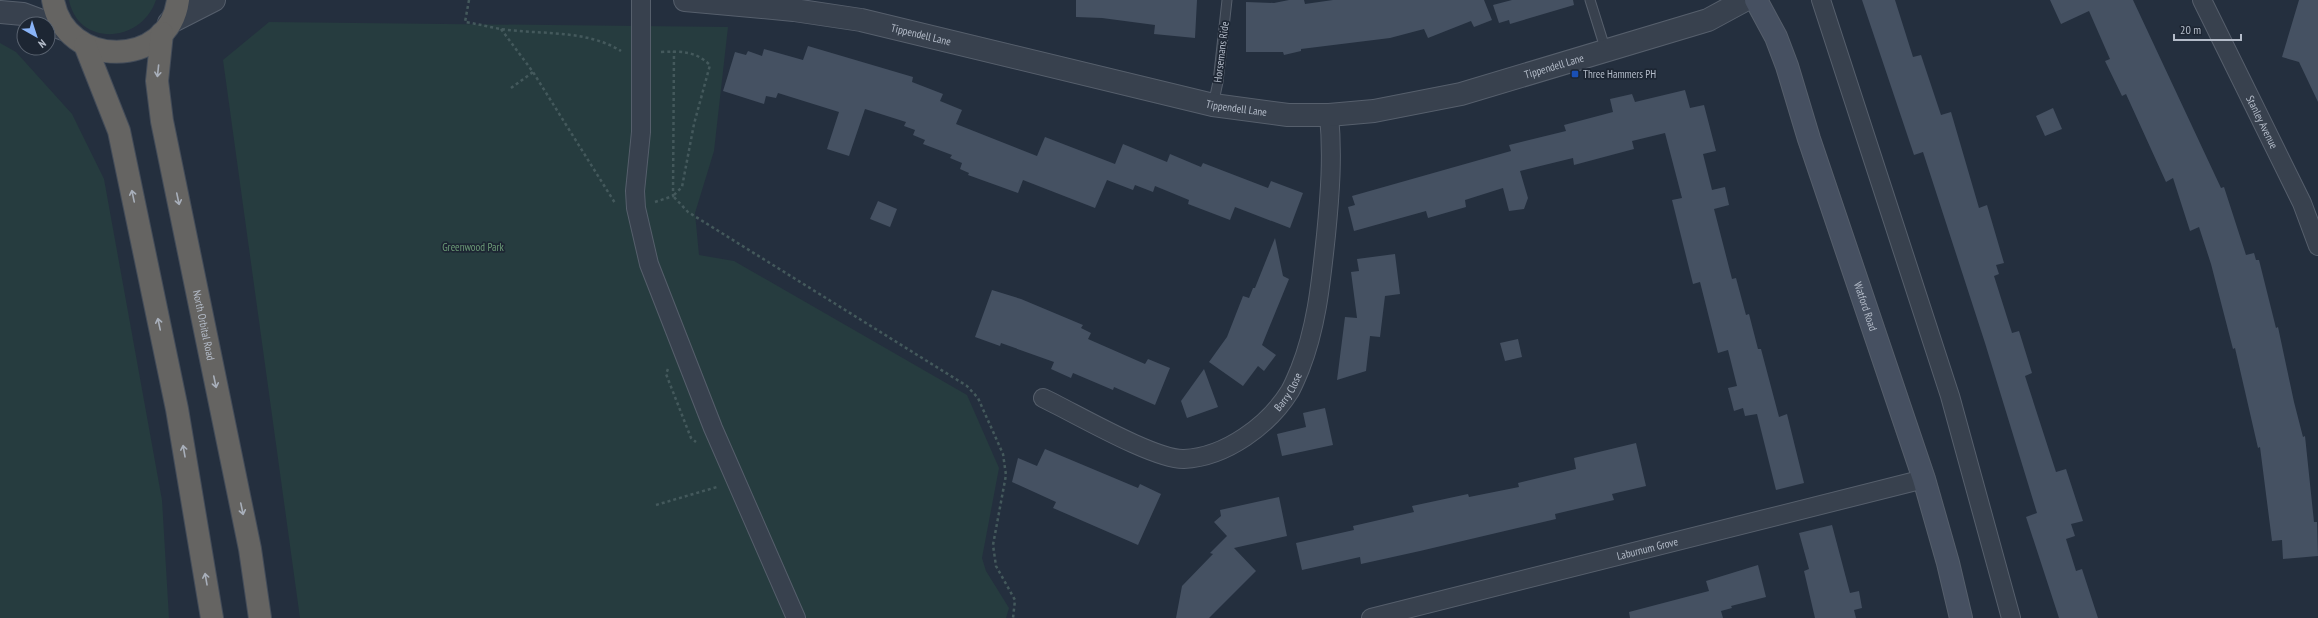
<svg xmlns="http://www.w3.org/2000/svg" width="2318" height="618" font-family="'PT Sans Narrow',sans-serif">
<rect width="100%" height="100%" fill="#242f3e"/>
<!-- green -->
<path fill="#263c3f" d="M 69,0 L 156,0 C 141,44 78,47 69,0 Z
M 269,22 L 728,27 L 714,151 L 695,213 L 699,255 L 734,261 L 967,395 L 999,468 L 982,558 L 986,571 L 1009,608 L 1006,618 L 300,618 L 223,60 Z
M 0,43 L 16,52 L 72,114 L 104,179 L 162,500 L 169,618 L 0,618 Z"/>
<!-- building -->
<path fill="#455162" d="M 1076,0 L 1197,0 L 1195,38 L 1154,34 L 1155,25 L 1102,18 L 1076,17 Z
M 1289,0 L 1304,0 L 1305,4 L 1333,0 L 1484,0 L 1492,20 L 1474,27 L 1471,21 L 1428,38 L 1424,29 L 1390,38 L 1301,49 L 1301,51 L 1284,55 L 1283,52 L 1246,52 L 1246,2 L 1274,3 Z
M 1512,0 L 1573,0 L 1574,5 L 1510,24 L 1509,20 L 1499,23 L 1493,5 Z
M 1862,0 L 1895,0 L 1913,57 L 1921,55 L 1941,115 L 1951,112 L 1979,208 L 1987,205 L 2004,263 L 1996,265 L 1999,274 L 1994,276 L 2012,333 L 2019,331 L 2028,360 L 2032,373 L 2025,376 L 2056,472 L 2066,469 L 2083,521 L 2071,524 L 2075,536 L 2066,539 L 2076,571 L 2082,569 L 2098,618 L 2059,618 L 2026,517 L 2037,513 L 1985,343 L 1923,152 L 1914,155 Z
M 2050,0 L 2133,0 L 2221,188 L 2224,187 L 2246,255 L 2254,253 L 2256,260 L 2259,260 L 2276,328 L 2278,327 L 2294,402 L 2303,437 L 2305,436 L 2314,522 L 2317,522 L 2318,556 L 2283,559 L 2282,540 L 2272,541 L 2260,447 L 2258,448 L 2235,348 L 2233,349 L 2211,264 L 2199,227 L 2190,231 L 2173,178 L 2166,182 L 2126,94 L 2122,96 L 2105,61 L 2110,59 L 2089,11 L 2061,24 Z
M 2299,0 L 2318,0 L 2318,102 L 2299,62 L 2282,57 Z
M 808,46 L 913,77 L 912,82 L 943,94 L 940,101 L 962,110 L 956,124 L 1037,156 L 1045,137 L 1115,164 L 1123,144 L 1167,162 L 1170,154 L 1201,167 L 1203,163 L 1268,188 L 1271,181 L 1303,193 L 1290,228 L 1235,207 L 1230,220 L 1188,204 L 1189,200 L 1155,186 L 1153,192 L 1135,185 L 1133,190 L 1107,180 L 1095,208 L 1023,180 L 1018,193 L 968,175 L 969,173 L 960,169 L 962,163 L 950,158 L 952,155 L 923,144 L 925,140 L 913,135 L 915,130 L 904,126 L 906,122 L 865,109 L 849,156 L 827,149 L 839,112 L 778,93 L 776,98 L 766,96 L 764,104 L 723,91 L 735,52 L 746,55 L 748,51 L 762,56 L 764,49 L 803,60 Z
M 1685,90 L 1690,108 L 1704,105 L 1716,151 L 1703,154 L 1712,190 L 1725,187 L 1729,205 L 1714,209 L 1732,279 L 1736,278 L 1746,315 L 1749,314 L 1758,349 L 1761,349 L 1779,417 L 1787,414 L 1804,483 L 1776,490 L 1757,414 L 1745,416 L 1743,408 L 1734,411 L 1728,388 L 1737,386 L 1728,350 L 1718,353 L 1700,282 L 1693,284 L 1672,200 L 1682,198 L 1665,133 L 1632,141 L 1634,149 L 1574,165 L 1573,158 L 1520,171 L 1528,198 L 1524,209 L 1509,211 L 1503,188 L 1465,200 L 1466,207 L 1428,218 L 1426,211 L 1354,231 L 1348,207 L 1355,205 L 1352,196 L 1511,151 L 1509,145 L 1566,131 L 1564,125 L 1613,112 L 1610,99 L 1632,94 L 1635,102 Z
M 2053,108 L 2062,129 L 2045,136 L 2036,116 Z
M 878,201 L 897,209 L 890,227 L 870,219 Z
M 1275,238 L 1283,276 L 1289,279 L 1262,345 L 1276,355 L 1264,371 L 1258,366 L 1243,386 L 1209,362 L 1227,337 L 1243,296 L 1249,298 L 1253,288 L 1255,288 Z
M 1395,254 L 1400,294 L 1385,296 L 1380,337 L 1370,336 L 1366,371 L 1337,380 L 1345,317 L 1357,318 L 1351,272 L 1359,271 L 1357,259 Z
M 992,290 L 1021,299 L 1083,325 L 1081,328 L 1091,333 L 1088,339 L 1145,364 L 1148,359 L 1170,368 L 1155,405 L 1114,387 L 1113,390 L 1073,373 L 1071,378 L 1051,369 L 1054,362 L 1001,343 L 1000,346 L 975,337 Z
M 1518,339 L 1522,357 L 1505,361 L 1500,343 Z
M 1204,369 L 1218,407 L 1187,418 L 1181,401 Z
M 1325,408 L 1333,445 L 1282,456 L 1277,434 L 1306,427 L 1303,413 Z
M 1636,443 L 1646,486 L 1612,494 L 1614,500 L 1555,514 L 1556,519 L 1420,551 L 1361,564 L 1360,557 L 1302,570 L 1296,543 L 1354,530 L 1353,526 L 1414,512 L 1412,506 L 1468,494 L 1469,497 L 1519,487 L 1518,483 L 1576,469 L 1574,458 Z
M 1045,449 L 1138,488 L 1140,484 L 1161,494 L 1138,545 L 1053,508 L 1056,502 L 1012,482 L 1018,458 L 1037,466 Z
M 1279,497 L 1287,536 L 1234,548 L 1256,571 L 1209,618 L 1176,618 L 1182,586 L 1213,554 L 1210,553 L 1227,536 L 1214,522 L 1221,516 L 1220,510 Z
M 1832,525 L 1850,593 L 1859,591 L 1862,608 L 1854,610 L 1856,618 L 1815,618 L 1804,571 L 1809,569 L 1799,533 Z
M 1758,565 L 1766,597 L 1731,606 L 1732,608 L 1721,611 L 1723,618 L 1630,618 L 1629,612 L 1709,591 L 1706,581 Z"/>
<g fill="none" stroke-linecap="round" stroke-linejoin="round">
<defs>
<path id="service" d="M 1590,0 L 1606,51
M 1213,105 L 1218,82 L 1227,0"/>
<g id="minor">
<path d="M 641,0 L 641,132 L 635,191 L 636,208 L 649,264 L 713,428 L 796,618"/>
<path d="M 1821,0 L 1950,396 L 2011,618"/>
<path id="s1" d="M 2202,0 L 2302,203 L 2318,246"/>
<path id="s2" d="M 1043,398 C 1073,412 1154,460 1184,459 C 1226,457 1269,425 1290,391 C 1294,384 1297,376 1300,369 C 1317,326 1321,281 1326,235 C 1330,195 1333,155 1329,115"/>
<path id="s3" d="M 1371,618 L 1924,479"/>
</g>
<g id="tertiary">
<path id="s4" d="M 685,0 L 794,10 L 861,20 L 1213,105 L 1288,115 L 1329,115 L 1374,111 L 1461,94 L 1708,20 L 1745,0"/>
<path d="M 0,12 L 23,14 L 66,30"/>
<path d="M 169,23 L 214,0"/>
</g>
<g id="secondary">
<path id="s5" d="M 1756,0 L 1776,37 L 1787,66 L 1809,139 L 1924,479 L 1948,563 L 1961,618"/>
</g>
<g id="trunk">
<path d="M 53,0 C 65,69 169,69 178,0"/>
<path id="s6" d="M 162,33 L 157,81 L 162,121 L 250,549 L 260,618"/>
<path d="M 85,45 L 119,131 L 177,409 L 212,618"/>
</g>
</defs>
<!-- service casing -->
<use href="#service" stroke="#565f6c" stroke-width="11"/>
<!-- minor casing -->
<use href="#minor" stroke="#565f6c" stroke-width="20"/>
<!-- tertiary casing -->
<use href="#tertiary" stroke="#565f6c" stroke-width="24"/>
<!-- secondary casing -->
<use href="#secondary" stroke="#565f6c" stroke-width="24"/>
<!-- trunk casing -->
<use href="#trunk" stroke="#434c59" stroke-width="24"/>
<!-- path -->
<path stroke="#44595c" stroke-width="2.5" stroke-dasharray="3 3" stroke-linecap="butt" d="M 469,0 L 465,22 C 478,24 489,27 501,29 C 541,35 585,29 621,51
M 501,29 L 533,72 L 615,203
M 661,52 C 682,51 695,51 710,65 L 694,124 L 682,187 L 673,196 L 688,212 L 967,386 L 978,398 L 1003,454 L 1006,475 L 993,545 L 996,566 L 1015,600 L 1013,618
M 511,88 L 533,72
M 655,202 L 673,196 L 674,51
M 668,369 L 666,374 L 691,438 L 696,442
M 656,505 L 717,487"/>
<!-- service -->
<use href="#service" stroke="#38414e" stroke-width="9"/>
<!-- minor -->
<use href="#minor" stroke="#38414e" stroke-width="18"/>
<!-- tertiary -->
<use href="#tertiary" stroke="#38414e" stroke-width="22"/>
<!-- secondary -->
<use href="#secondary" stroke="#465061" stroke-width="22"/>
<!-- trunk -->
<use href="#trunk" stroke="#656462" stroke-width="22"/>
</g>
<!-- one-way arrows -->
<defs><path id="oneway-shaft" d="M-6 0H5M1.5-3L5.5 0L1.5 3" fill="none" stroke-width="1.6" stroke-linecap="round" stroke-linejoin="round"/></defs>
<g stroke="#a8afba">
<use href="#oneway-shaft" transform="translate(158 71) rotate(96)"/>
<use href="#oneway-shaft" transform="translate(133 196) rotate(-102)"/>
<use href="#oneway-shaft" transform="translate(178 199) rotate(78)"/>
<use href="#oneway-shaft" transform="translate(159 324) rotate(-102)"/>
<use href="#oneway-shaft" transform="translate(215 382) rotate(78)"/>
<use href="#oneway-shaft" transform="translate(184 451) rotate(-100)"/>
<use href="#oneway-shaft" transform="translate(242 509) rotate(78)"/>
<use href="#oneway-shaft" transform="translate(206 579) rotate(-100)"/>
</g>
<!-- markers -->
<rect fill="#1a4fb4" stroke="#1d2633" stroke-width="1.5" x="1571" y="70" width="8" height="8" rx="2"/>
<g text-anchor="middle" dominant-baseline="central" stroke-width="3.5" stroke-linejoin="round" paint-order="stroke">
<!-- street labels -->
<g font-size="11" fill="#b4bcc9" stroke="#1d2633">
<text stroke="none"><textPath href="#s4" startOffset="239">Tippendell Lane</textPath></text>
<text transform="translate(1221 52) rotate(-83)">Horsemans Ride</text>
<text stroke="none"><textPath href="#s4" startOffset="887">Tippendell Lane</textPath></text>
<text stroke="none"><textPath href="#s4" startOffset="563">Tippendell Lane</textPath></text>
<text stroke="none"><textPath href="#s1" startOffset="136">Stanley Avenue</textPath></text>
<text stroke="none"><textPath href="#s5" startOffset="326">Watford Road</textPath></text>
<text stroke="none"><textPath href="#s6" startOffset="297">North Orbital Road</textPath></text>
<text stroke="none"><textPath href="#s2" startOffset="283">Barry Close</textPath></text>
<text stroke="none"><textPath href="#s3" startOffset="285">Laburnum Grove</textPath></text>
</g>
<!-- poi labels -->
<g font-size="11" fill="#b4bcc9" stroke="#1d2633" text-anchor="start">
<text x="1583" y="74">Three Hammers PH</text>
</g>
<!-- park labels -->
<g font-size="11" fill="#6b9a76" stroke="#1d2633">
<text x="473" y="247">Greenwood Park</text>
</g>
</g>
<!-- north arrow -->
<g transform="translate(36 36) rotate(141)"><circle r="19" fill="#1d2633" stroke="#59626f"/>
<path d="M0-3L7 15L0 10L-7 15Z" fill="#8ab4f8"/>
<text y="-6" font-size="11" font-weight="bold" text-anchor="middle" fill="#b4bcc9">N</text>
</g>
<!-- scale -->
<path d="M2174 34v6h67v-6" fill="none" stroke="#b4bcc9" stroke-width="2"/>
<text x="2180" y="34" font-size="12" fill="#b4bcc9" stroke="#1d2633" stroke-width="3" paint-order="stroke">20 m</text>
</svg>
